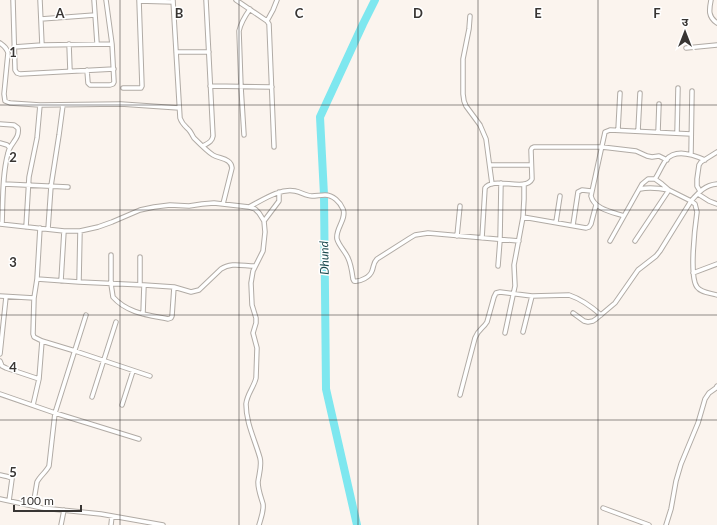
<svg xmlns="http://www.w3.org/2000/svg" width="717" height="525" font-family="Lato,'Noto Sans Devanagari',sans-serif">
<rect width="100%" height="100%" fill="#fbf4ee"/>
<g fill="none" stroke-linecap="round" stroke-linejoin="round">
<!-- river -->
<path stroke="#7ee7ef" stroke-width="8" d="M 357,525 L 326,389 L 324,195 L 320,117 L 363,24 L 375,0"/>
<defs>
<path id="street" d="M 13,0 L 15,70 L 17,73 L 20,74 L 114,69
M 40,0 L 42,45
M 94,0 L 97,43
M 173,0 L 180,118 C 182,124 185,126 189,130 C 191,132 192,135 194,138 C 198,142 208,152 213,155 C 220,159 231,158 232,168 L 223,204
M 236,0 L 267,21 L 269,24 L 274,147
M 711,0 C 709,10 708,17 717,23
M 139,1 L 173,2
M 470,16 L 469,29 L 463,59 L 463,94 L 464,101 L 466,106 L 480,125 L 486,139 L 492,184
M 41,19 L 95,15
M 267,21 L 273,10 L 277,0
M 0,43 C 4,46 7,48 8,53 L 4,94 L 5,101 L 10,103 L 40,105 L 121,104 L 179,108
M 69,44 L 70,71
M 14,47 L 42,45 L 112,44
M 686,48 L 717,45
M 176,52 L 209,52
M 87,70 L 88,83 L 90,85 L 110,85 L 113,84 L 114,82 L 112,44 L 106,0
M 210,86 L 272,87
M 123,88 L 141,88 L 142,86 L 139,0
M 0,124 L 14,125 L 18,128 C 20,139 10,143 8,153 C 2,175 3,201 2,224
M 618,130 L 620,93
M 638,131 L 640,93
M 658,132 L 659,104
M 677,133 L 678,88
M 244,135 L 241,87 L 239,31 C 241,22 245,16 250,9
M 0,143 L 7,145 L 10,148
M 203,146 C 208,143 212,142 213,136 L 206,0
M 691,154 L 692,91
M 490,165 L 531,165
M 655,179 C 659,173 662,165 666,160 C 676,148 694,155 705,160
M 4,184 L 68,187
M 700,191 L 697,186 L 697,179 L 699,165 L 701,162 L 717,152
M 698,194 L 709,201 L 717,204
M 249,207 C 263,200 279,188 295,191 C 301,192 306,196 312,196 C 316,196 321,195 325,195 C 333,195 340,202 343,209 C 347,219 335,229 337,239 C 339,246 345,251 348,258 C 351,264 352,272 353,279 L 354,281 C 360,282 370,277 372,271 C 374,266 373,263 377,259 L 410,238 L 415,235 L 428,233 L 519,241
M 624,216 C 612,212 594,209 591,196 L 605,132 L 610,130 L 691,134
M 523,217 L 586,228 L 589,227 L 591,224 L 596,205
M 264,221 L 279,201 L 279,192
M 556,222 L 560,196
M 0,224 L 64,231 L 80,231 L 98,227 L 112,222 L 140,210 L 154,207 L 170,205 L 189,206 L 202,204 L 214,203 L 249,207 L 255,209 L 259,213 L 264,221 L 265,232 L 263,251 L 253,271 L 251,283 L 252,305 L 256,318 L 256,323 L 253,333 L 257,348 L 256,378 C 254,387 247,394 246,404 C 246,423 255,440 260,458 C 262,466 259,474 258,482 C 258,490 261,497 263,504 C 264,511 261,518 259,525
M 573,225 L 578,192 L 582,190 L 591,191
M 26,227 L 29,177 L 37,138 L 40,105
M 40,228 L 37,279 L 34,298 L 33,334 L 34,337 L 42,341 L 75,351 L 150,376
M 48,229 L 51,186 L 59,135 L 63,105
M 457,236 L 460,206
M 482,238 L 485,188 C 493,176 526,192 532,179 L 531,150 L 532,148 L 534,147 L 602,147 L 636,151 L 647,156 L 652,157 L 659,156 L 667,160
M 610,241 L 642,184 L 648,179 L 655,179 L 662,184 L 669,190 L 691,201 L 695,204 L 697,212 C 695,226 689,277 697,287 C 701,293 711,293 717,295
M 635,241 L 669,190 C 658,188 650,187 640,189
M 111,255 L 111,284 L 113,297 C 127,313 148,315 168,319 L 171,318 L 172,316 L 174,287
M 498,266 L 500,240 L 501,183
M 693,273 L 717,264
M 37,279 L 79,282 L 144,285 L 174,287 L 191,292 L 199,290 L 221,269 C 231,262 243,266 255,266
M 61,281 L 64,231
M 79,282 L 80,231
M 140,285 L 140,257
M 0,296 L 34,298
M 573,313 L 584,321 L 588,322 L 593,321 L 596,319 L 615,303 L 638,270 L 656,256 L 660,251 L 691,201 C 699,192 705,185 717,184
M 143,314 L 144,285
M 523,332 L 532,296
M 505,333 L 515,286 L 514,265 L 523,217 L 524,199 L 524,184
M 0,354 L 6,297
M 0,361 L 2,366 L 6,368 L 39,379
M 0,394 L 55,413 L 139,439
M 460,395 L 475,338 C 479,328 483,329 487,322 L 494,297 L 496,293 L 500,292 L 532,296 L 569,295 C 581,299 592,307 601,315
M 92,397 L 116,322
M 33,405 L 39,379 L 42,341
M 122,405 L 133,371
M 0,475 C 4,476 10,476 12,479 L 9,501
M 0,499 L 42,508 L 101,514 L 163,525
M 33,506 L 37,482 C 40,476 46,472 49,466 L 55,413 L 86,315
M 603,508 L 649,525
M 61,525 L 64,510
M 111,525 L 112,516
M 666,525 L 671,509 L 676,481 L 681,464 L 698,423 L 705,399 L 709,393 L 716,388 L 717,386"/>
</defs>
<!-- street casing -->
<use href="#street" stroke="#b1aba5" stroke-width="5.5"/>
<!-- street -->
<use href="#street" stroke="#fff" stroke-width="3.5"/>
</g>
<!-- grid -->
<path fill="none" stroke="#383533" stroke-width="1" stroke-opacity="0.55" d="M 120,0 L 120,525M 239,0 L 239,525M 358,0 L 358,525M 478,0 L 478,525M 598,0 L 598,525M 0,105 L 717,105M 0,210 L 717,210M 0,315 L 717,315M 0,420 L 717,420"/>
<g text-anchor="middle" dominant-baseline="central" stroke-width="3" stroke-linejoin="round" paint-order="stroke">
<!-- water labels -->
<g font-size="12" font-style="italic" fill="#19494d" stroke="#fff">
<text transform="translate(324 258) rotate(-91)">Dhund</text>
</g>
</g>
<g font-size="13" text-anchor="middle" font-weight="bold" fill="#383533" stroke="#fff" stroke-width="3" stroke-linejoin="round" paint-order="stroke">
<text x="60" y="18">A</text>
<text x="179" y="18">B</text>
<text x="299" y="18">C</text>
<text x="418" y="18">D</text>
<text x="538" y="18">E</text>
<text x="657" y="18">F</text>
<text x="13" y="57">1</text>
<text x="13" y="162">2</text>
<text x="13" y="267">3</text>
<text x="13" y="372">4</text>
<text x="13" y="477">5</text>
</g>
<!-- north arrow -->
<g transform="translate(685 32)" stroke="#ffffff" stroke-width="3" paint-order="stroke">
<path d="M0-3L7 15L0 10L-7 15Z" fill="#383533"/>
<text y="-6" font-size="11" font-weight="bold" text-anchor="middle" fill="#383533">उ</text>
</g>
<!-- scale -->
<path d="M14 505v6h67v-6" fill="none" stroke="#383533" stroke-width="2"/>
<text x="20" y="505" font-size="12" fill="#383533" stroke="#ffffff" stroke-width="3" paint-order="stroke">100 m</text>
</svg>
